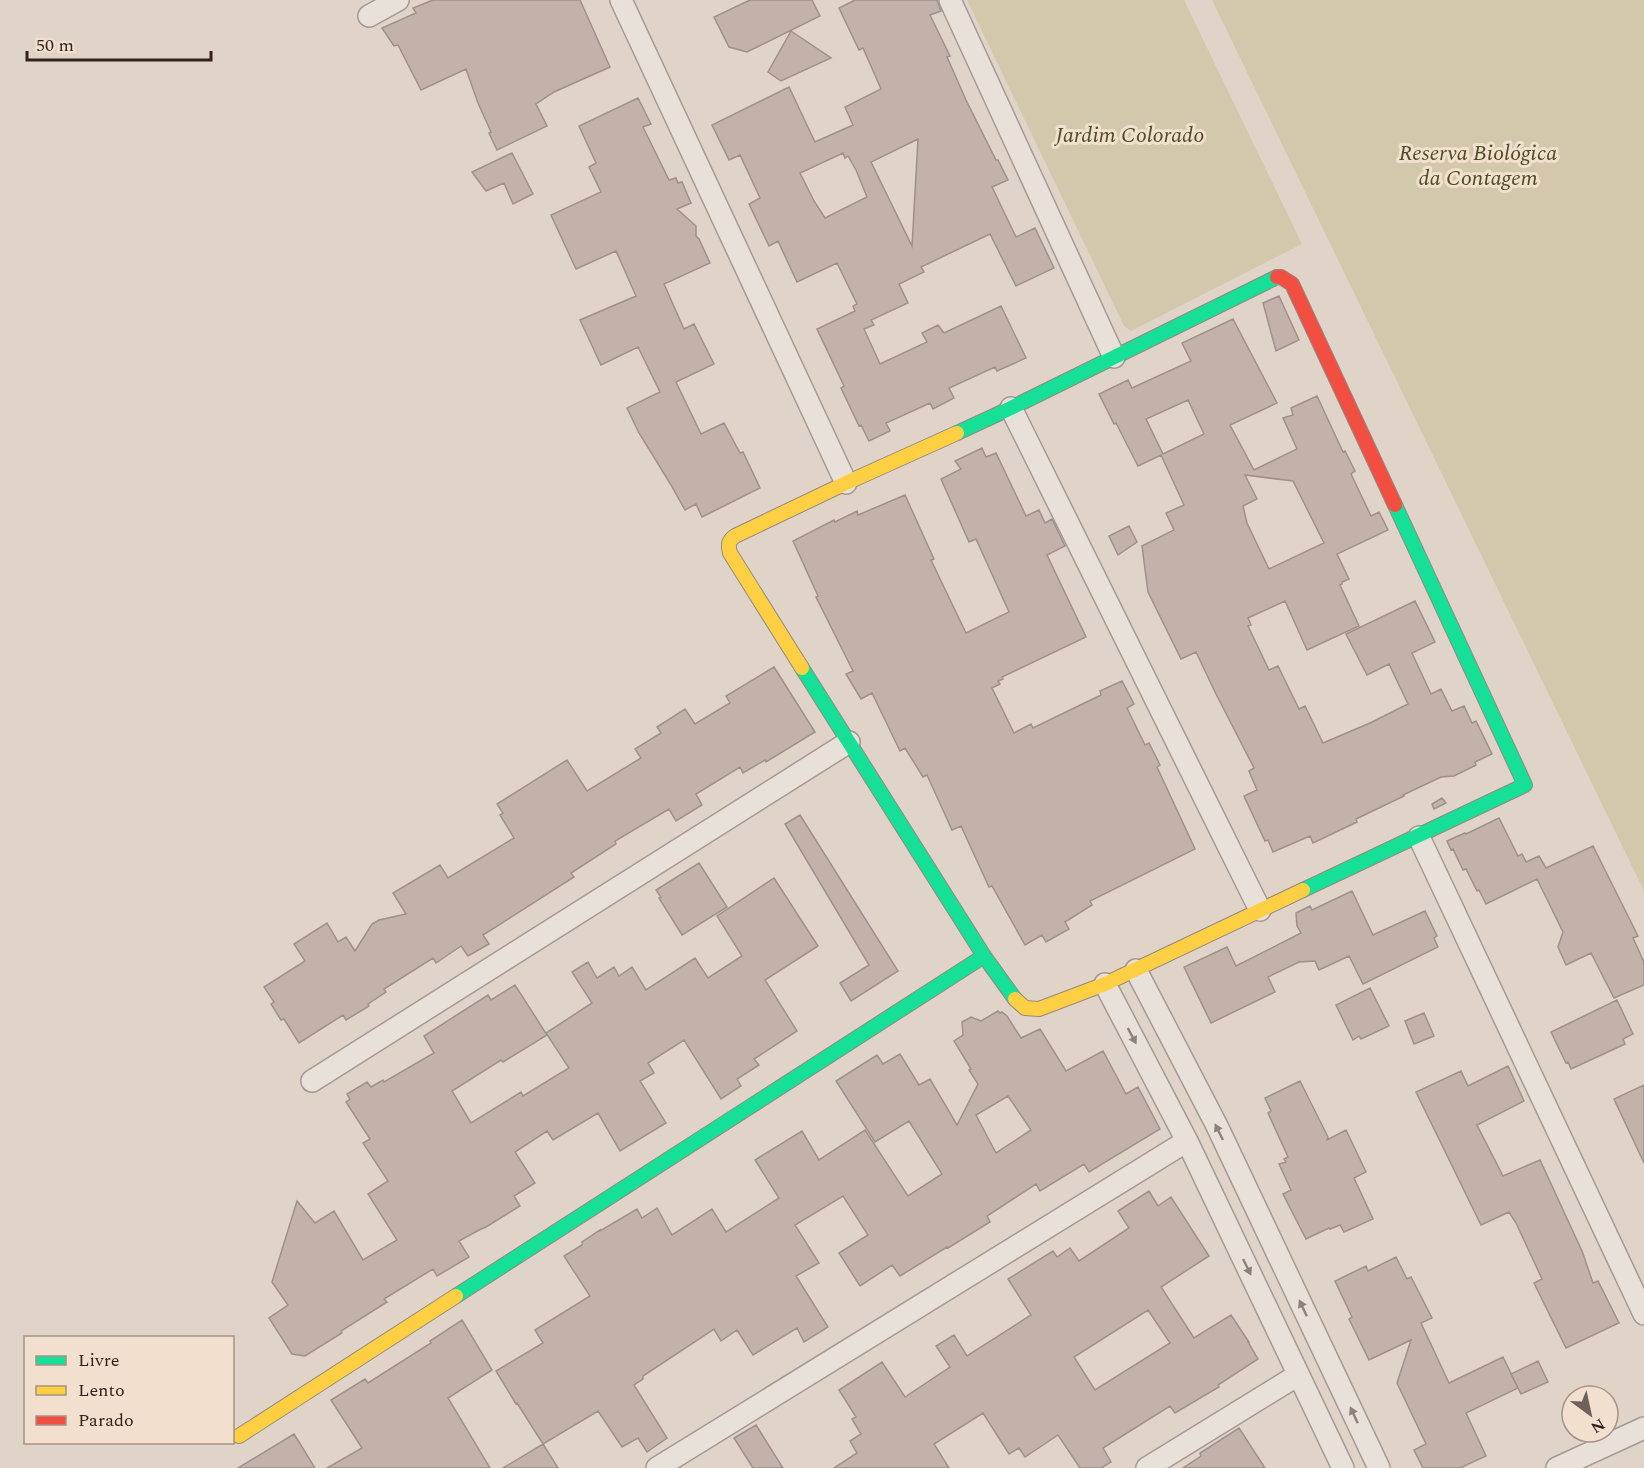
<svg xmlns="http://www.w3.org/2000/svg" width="1644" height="1468" font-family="Spectral,serif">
<rect width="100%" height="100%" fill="#e0d4c9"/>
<!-- green -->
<path fill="#d2c9ac" d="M 967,0 L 1184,0 L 1302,244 L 1131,331 L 1124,326 Z
M 1212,0 L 1644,0 L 1644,891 Z"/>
<!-- building -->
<path fill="#c3b2aa" stroke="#9f9089" stroke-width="1.5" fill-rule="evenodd" d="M 433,0 L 580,0 L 610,67 L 554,92 L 536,104 L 547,126 L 497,150 L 489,133 L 491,132 L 478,103 L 466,69 L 421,90 L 398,45 L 394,46 L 382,28 L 416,13 L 413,8 Z
M 750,0 L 812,0 L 820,16 L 747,52 L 729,47 L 714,17 Z
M 855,0 L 937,0 L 941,11 L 930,15 L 950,56 L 947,57 L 966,100 L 996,160 L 998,160 L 1008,180 L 992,187 L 1016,237 L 1035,228 L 1054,268 L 1016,286 L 990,234 L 921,267 L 924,272 L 899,284 L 908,303 L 871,320 L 874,325 L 864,329 L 880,364 L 927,342 L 922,333 L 938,325 L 944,333 L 1001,306 L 1026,358 L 997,371 L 995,367 L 949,388 L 954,398 L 933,409 L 930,403 L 886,423 L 890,431 L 869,441 L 861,425 L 859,426 L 841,388 L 844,386 L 817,329 L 855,311 L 853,306 L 857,304 L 837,263 L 797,282 L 778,241 L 769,246 L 749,204 L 760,198 L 740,155 L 729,160 L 712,125 L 789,87 L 815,142 L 853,125 L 845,107 L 881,89 L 863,48 L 859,50 L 839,8 ZM 918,139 L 912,246 L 871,162 ZM 843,153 L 845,158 L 848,156 L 856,170 L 867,197 L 825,218 L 814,201 L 800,173 Z
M 791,31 L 831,58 L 781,81 L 768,72 Z
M 638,98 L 651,124 L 643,127 L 669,180 L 676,178 L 678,183 L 682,182 L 691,203 L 677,209 L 696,226 L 696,236 L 699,239 L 710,263 L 664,284 L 684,329 L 694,324 L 714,364 L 676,382 L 701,434 L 724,423 L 740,453 L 743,452 L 760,488 L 702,517 L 696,504 L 685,510 L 671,485 L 639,433 L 627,408 L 660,392 L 638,347 L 601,365 L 580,320 L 636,296 L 616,251 L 576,269 L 551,215 L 601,192 L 589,167 L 596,163 L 579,126 Z
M 512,153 L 533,194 L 513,204 L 504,183 L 486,191 L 472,172 Z
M 1279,296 L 1299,340 L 1276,351 L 1263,303 Z
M 1233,319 L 1277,403 L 1230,425 L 1254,470 L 1297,449 L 1283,418 L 1293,415 L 1291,408 L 1317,396 L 1343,452 L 1345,451 L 1355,471 L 1351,474 L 1371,516 L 1379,512 L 1388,530 L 1337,554 L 1349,579 L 1342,582 L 1342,584 L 1340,585 L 1359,626 L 1307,650 L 1285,601 L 1248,618 L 1251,625 L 1248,626 L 1269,670 L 1278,666 L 1299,709 L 1305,706 L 1323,743 L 1370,723 L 1408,704 L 1389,664 L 1367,675 L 1346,634 L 1415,601 L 1435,642 L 1412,653 L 1431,694 L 1441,689 L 1452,711 L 1464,706 L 1472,723 L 1476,721 L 1492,754 L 1475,762 L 1476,765 L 1454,776 L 1441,777 L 1403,795 L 1404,796 L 1356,819 L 1357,822 L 1313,843 L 1310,836 L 1273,852 L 1268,840 L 1265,841 L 1244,796 L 1257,790 L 1249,771 L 1254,768 L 1215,692 L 1196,652 L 1181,659 L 1148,592 L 1142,546 L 1174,530 L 1166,513 L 1184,505 L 1161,455 L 1138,466 L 1116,423 L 1114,424 L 1099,394 L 1128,380 L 1132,388 L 1191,361 L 1182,343 ZM 1188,400 L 1204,434 L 1163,454 L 1146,419 ZM 1245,475 L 1293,481 L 1324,543 L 1269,569 L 1247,523 L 1243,506 L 1257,499 Z
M 982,448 L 986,457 L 996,453 L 1026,516 L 1039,510 L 1045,523 L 1052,519 L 1065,546 L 1047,555 L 1086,637 L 1002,677 L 1003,679 L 998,681 L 1000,684 L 992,688 L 1014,733 L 1031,724 L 1033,728 L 1101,695 L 1100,691 L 1122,681 L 1134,704 L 1127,708 L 1145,745 L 1149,743 L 1160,765 L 1157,767 L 1195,849 L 1090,901 L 1092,905 L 1065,922 L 1069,929 L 1046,942 L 1042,935 L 1025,945 L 992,886 L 989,887 L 961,826 L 952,830 L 927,775 L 923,777 L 905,748 L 900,751 L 872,693 L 861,699 L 846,674 L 853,671 L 816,597 L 818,596 L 793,541 L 834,520 L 835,522 L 857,511 L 858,515 L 905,495 L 934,559 L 931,560 L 966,633 L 1009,612 L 976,539 L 969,542 L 941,479 L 961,469 L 955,461 Z
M 1129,526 L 1137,542 L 1118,555 L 1109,536 Z
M 774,667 L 815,732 L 766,762 L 765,760 L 743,773 L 740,767 L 696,794 L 702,805 L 676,821 L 669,809 L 615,841 L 616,844 L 571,873 L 574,877 L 483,935 L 489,944 L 468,956 L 461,946 L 436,963 L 433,958 L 384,989 L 386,992 L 368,1004 L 369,1006 L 346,1020 L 343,1015 L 299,1043 L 284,1019 L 281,1020 L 271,1004 L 274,1002 L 264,987 L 305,961 L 294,944 L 327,923 L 338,942 L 346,937 L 355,951 L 372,924 L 379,920 L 406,914 L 393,893 L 440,865 L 448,878 L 514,838 L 500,815 L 503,813 L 497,804 L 567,760 L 587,791 L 641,758 L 635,749 L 661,733 L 657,727 L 685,709 L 695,724 L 730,703 L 726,696 Z
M 1442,798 L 1446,803 L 1434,809 L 1432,804 Z
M 800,815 L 898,971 L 851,1001 L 840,983 L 869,965 L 785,824 Z
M 1499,818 L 1518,856 L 1522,854 L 1526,862 L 1539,856 L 1546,868 L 1593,846 L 1638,936 L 1633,938 L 1644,962 L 1644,985 L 1614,998 L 1591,953 L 1566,965 L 1558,947 L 1563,932 L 1537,879 L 1486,904 L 1479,890 L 1477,891 L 1466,869 L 1463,870 L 1453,849 L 1451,850 L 1447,841 L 1465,833 L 1466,834 Z
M 699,863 L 727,907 L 682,935 L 659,898 L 661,897 L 656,890 Z
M 774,878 L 818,946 L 765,980 L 797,1031 L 754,1059 L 759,1065 L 737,1079 L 741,1086 L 721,1099 L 684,1040 L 648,1063 L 654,1073 L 640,1081 L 666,1123 L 620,1151 L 598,1113 L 553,1140 L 547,1131 L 515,1152 L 535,1183 L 514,1196 L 520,1206 L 486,1227 L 479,1230 L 459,1241 L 469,1257 L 437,1276 L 433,1269 L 384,1299 L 387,1302 L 341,1331 L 342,1333 L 305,1356 L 292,1354 L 269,1318 L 288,1305 L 272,1282 L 297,1201 L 315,1223 L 334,1211 L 363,1260 L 397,1240 L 368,1194 L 388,1181 L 363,1143 L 370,1139 L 346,1102 L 350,1099 L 347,1094 L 367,1082 L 371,1087 L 383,1080 L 384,1082 L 434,1053 L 424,1036 L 488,995 L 491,1000 L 515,985 L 547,1035 L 503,1062 L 501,1060 L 452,1091 L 471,1123 L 521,1092 L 523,1096 L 569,1068 L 546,1033 L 592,1003 L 572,972 L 588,962 L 597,978 L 614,967 L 619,976 L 632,967 L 646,990 L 695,958 L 708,978 L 742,956 L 717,916 Z
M 1352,891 L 1373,935 L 1425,911 L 1437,936 L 1434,938 L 1438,947 L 1363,984 L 1349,956 L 1319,970 L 1315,961 L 1299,962 L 1268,977 L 1275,992 L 1211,1023 L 1184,967 L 1227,947 L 1236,966 L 1301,933 L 1297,926 L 1296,913 L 1310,906 L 1312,910 Z
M 1370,988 L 1389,1026 L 1361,1039 L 1359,1036 L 1353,1040 L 1336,1005 Z
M 1617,1000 L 1633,1034 L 1623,1039 L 1625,1044 L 1571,1069 L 1568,1062 L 1566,1063 L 1551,1032 Z
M 998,1011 L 1000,1013 L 1002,1012 L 1007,1016 L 1021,1038 L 1040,1029 L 1066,1071 L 1103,1051 L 1126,1094 L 1138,1087 L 1160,1129 L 1089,1172 L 1084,1164 L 1040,1191 L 1036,1184 L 987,1216 L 990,1222 L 948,1248 L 947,1247 L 900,1276 L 892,1265 L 860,1286 L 839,1253 L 868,1235 L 843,1196 L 795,1225 L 819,1263 L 796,1276 L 828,1327 L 804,1342 L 797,1328 L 753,1355 L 737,1330 L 721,1341 L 714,1329 L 643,1376 L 643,1379 L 634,1385 L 667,1438 L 647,1452 L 638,1438 L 622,1447 L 598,1411 L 543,1444 L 517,1403 L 516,1404 L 496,1371 L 543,1343 L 535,1330 L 590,1296 L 564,1256 L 582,1245 L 582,1242 L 600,1230 L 600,1231 L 637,1209 L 642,1218 L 657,1208 L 672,1235 L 712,1209 L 726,1232 L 779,1198 L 755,1160 L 802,1131 L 819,1160 L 865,1130 L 908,1196 L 942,1174 L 909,1121 L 875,1142 L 836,1081 L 877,1055 L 883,1064 L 900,1054 L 919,1085 L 930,1079 L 957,1125 L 978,1084 L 969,1070 L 971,1069 L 954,1041 L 963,1035 L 962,1022 L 971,1017 L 981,1021 ZM 1008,1096 L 1031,1130 L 996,1153 L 976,1115 Z
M 1424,1013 L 1434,1036 L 1414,1044 L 1405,1021 Z
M 1508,1066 L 1524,1101 L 1477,1125 L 1503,1176 L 1540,1160 L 1582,1251 L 1593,1283 L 1598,1281 L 1619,1323 L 1566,1348 L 1534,1283 L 1542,1279 L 1516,1223 L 1509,1212 L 1481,1225 L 1416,1092 L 1461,1071 L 1468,1086 Z
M 1300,1081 L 1328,1137 L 1327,1140 L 1346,1130 L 1366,1172 L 1354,1178 L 1373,1219 L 1344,1232 L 1340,1225 L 1330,1229 L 1329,1228 L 1306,1239 L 1283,1194 L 1291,1190 L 1279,1164 L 1286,1162 L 1284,1159 L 1288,1157 L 1268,1113 L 1271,1111 L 1265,1098 Z
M 1644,1085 L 1644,1163 L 1614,1099 Z
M 1149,1191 L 1158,1206 L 1171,1197 L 1209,1256 L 1161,1287 L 1194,1338 L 1231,1315 L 1249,1342 L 1248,1342 L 1258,1359 L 1218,1385 L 1219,1387 L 1175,1413 L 1170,1406 L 1103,1448 L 1111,1462 L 1101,1468 L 1080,1468 L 1058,1435 L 1025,1457 L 1019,1448 L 1009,1454 L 983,1413 L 934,1444 L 949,1468 L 834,1468 L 857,1453 L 850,1441 L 861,1434 L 852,1419 L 856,1417 L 839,1390 L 882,1362 L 905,1397 L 950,1367 L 936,1346 L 954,1335 L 967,1356 L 1031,1315 L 1008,1279 L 1053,1251 L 1057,1257 L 1070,1248 L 1079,1261 L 1129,1228 L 1118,1211 ZM 1148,1310 L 1170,1343 L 1095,1390 L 1074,1357 Z
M 1396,1257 L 1407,1279 L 1411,1277 L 1432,1318 L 1421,1323 L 1449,1383 L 1503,1357 L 1518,1388 L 1466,1413 L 1486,1456 L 1460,1468 L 1423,1468 L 1414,1450 L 1426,1444 L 1397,1383 L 1411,1340 L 1369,1360 L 1349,1319 L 1352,1317 L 1335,1281 L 1366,1266 L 1368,1271 Z
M 462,1320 L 492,1370 L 448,1398 L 490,1468 L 327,1468 L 362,1448 L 331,1400 L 365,1379 L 368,1383 L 431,1343 L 430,1341 Z
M 1538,1361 L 1548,1382 L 1521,1394 L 1511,1374 Z
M 756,1425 L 783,1468 L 753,1468 L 734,1438 Z
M 1239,1428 L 1265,1468 L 1183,1468 L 1201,1456 L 1200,1453 Z
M 294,1434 L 315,1468 L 238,1468 Z
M 543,1444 L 558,1468 L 503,1468 Z"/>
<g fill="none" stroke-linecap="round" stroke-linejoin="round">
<defs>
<path id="street" d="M 621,0 L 846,483
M 950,0 L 1114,357
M 369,16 L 398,0
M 1011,408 L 1260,910
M 1419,837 L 1644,1314
M 1136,970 L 1217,1126 L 1379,1468
M 1105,984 L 1187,1141 L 1343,1468
M 312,1081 L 849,742
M 657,1468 L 1187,1141
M 1147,1468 L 1298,1375
M 1557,1468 L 1644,1428"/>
<path id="fast" d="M 957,433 L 1011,408 L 1277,277
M 802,668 L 984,956 L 1015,999
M 1303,890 L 1525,785 L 1395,505
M 456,1296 L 984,956"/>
<path id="slow" d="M 802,668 L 730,553 C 728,545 728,541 735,536 L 846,483 L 957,433
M 1015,999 L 1025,1008 L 1039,1009 L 1105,984 L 1303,890
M 239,1436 L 456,1296"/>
<path id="jam" d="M 1277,277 L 1281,277 L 1292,284 L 1395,505"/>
</defs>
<!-- street casing -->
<use href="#street" stroke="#a59a93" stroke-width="24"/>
<!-- fast casing -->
<use href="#fast" stroke="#948983" stroke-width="16"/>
<!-- slow casing -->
<use href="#slow" stroke="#948983" stroke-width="16"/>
<!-- jam casing -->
<use href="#jam" stroke="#948983" stroke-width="16"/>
<!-- street -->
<use href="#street" stroke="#e8e1da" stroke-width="21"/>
<!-- fast -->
<use href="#fast" stroke="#16e098" stroke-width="14"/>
<!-- slow -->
<use href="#slow" stroke="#ffcf43" stroke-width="14"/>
<!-- jam -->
<use href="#jam" stroke="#f24e42" stroke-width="14"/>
</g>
<!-- one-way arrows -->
<defs><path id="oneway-solid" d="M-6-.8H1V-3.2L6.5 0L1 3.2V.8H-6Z" transform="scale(1.5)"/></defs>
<g fill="#8d827b">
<use href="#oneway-solid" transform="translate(1132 1036) rotate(62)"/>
<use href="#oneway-solid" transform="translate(1219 1132) rotate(-116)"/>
<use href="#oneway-solid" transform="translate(1247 1267) rotate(64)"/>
<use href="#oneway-solid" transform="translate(1303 1308) rotate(-115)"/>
<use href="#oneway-solid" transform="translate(1354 1415) rotate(-115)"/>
</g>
<g text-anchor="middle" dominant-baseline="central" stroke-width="6" stroke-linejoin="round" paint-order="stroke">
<!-- park labels -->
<g font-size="22" font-style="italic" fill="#4c4c25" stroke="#f2dfce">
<text x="1130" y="135">Jardim Colorado</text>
<text x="1478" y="153">Reserva Biológica<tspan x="1478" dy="25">da Contagem</tspan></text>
</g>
</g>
<!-- legend -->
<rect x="24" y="1336" width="210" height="108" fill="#f2dfce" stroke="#a59387" stroke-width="1.5"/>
<rect x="36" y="1356" width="30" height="9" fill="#16e098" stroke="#a59387" stroke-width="1.5"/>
<text x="78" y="1366" font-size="18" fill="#32221c">Livre</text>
<rect x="36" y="1386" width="30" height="9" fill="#ffcf43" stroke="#a59387" stroke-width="1.5"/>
<text x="78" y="1396" font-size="18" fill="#32221c">Lento</text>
<rect x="36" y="1416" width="30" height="9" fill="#f24e42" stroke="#a59387" stroke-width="1.5"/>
<text x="78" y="1426" font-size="18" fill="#32221c">Parado</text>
<!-- north arrow -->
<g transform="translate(1590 1414) rotate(147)"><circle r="28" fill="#f2dfce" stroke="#a59387" stroke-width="1.5"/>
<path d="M0-4.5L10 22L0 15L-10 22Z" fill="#6f6059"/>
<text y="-9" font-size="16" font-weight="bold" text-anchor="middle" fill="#32221c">N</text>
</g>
<!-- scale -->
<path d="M27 51v9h184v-9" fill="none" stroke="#32221c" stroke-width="3"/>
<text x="36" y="51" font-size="18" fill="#32221c" stroke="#f2dfce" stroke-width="4.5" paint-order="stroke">50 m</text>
</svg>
